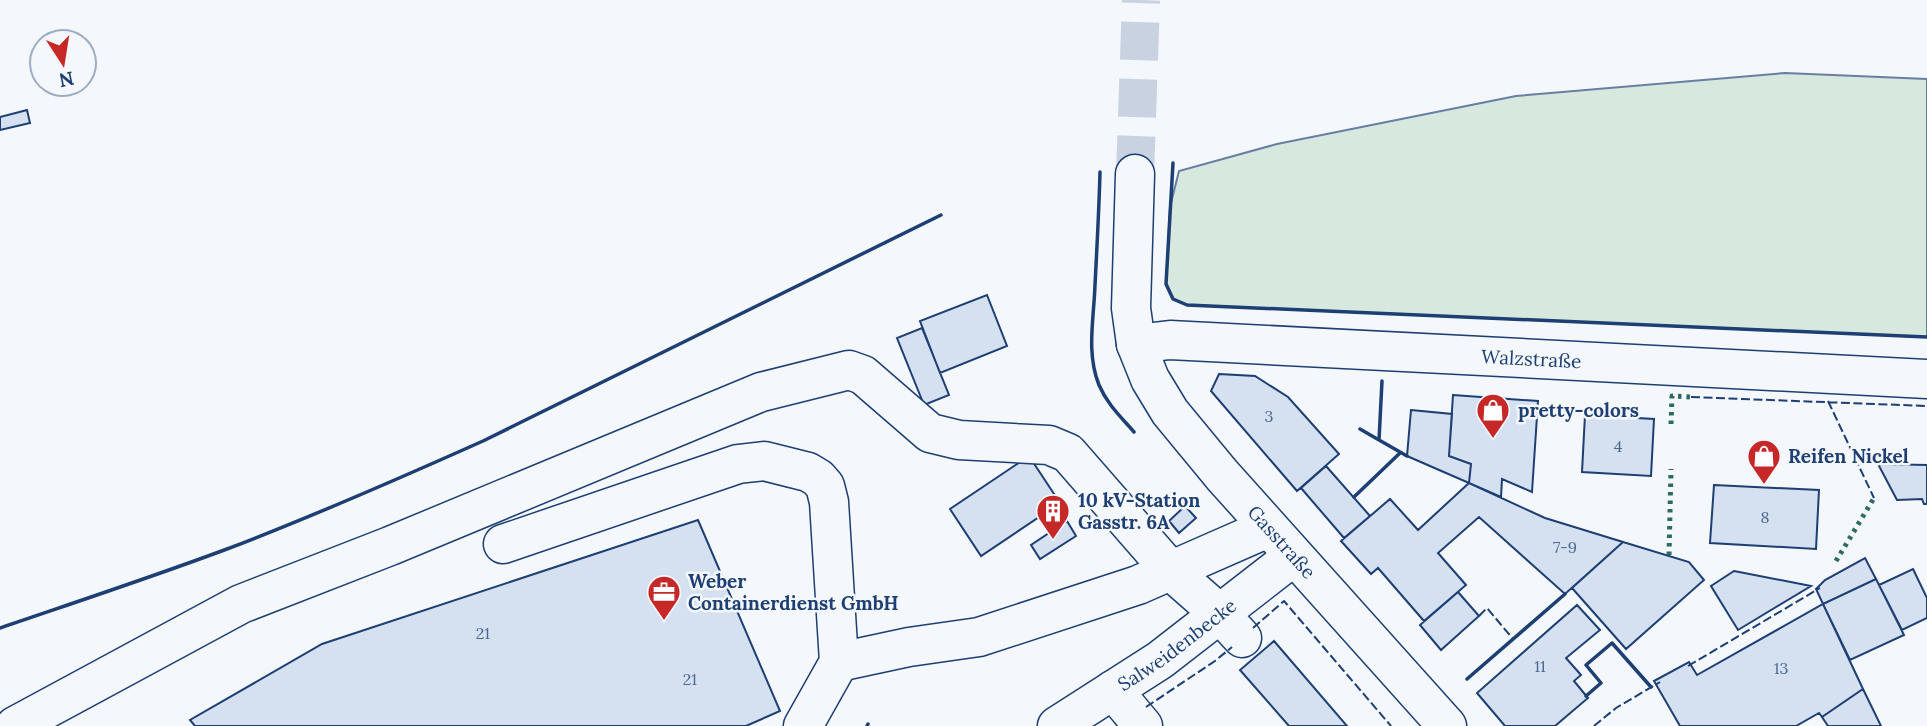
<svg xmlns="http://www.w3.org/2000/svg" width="1927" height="726" font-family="Lora,serif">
<rect width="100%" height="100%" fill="#f4f7fb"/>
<!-- green -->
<path fill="#d7e8df" stroke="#687fa3" stroke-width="2" d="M 1785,73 L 1927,79 L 1927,337 L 1187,305 L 1173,299 L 1166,284 L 1170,207 L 1179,171 L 1277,144 L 1516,96 Z"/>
<!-- building -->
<path fill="#d5e0f0" stroke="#1d3f73" stroke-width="2" d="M 27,110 L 30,123 L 0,130 L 0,117 Z
M 987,295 L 1007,346 L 940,373 L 920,321 Z
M 922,328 L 949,395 L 924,405 L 897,338 Z
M 1219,374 L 1255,376 L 1288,397 L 1339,454 L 1297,491 L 1211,391 Z
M 1453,395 L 1538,401 L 1532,492 L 1502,479 L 1501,497 L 1469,483 L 1471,464 L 1449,456 Z
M 1411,410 L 1452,414 L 1449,456 L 1471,464 L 1469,483 L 1407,456 Z
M 1585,415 L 1654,419 L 1651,476 L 1582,472 Z
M 1029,456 L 1060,503 L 981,556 L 950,509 Z
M 1878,464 L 1927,465 L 1927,504 L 1924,504 L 1922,499 L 1897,500 Z
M 1326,466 L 1370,516 L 1344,538 L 1301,488 Z
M 1469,483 L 1545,518 L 1623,542 L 1565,594 L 1479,517 L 1438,553 L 1466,585 L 1424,621 L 1378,568 L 1371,574 L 1341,541 L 1390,499 L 1418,530 Z
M 1714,485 L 1819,490 L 1816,549 L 1710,543 Z
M 1185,506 L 1196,518 L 1179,533 L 1169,521 Z
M 698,520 L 780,711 L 746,726 L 195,726 L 190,720 L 322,644 Z
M 1067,521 L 1076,536 L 1040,559 L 1031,545 Z
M 1623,542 L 1689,562 L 1704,580 L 1626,649 L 1572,588 Z
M 1865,558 L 1876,579 L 1823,604 L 1816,589 L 1825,580 Z
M 1913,569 L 1927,598 L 1927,618 L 1902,630 L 1879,585 Z
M 1734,571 L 1811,586 L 1738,630 L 1711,586 Z
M 1876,579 L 1904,635 L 1850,660 L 1823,604 Z
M 1458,592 L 1479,616 L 1441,650 L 1420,625 Z
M 1823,604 L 1863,689 L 1822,717 L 1819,713 L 1796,726 L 1680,726 L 1654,681 L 1689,662 L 1697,675 Z
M 1577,605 L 1600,630 L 1566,658 L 1581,675 L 1574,681 L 1588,698 L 1555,726 L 1505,726 L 1477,693 Z
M 1274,641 L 1347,726 L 1289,726 L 1240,670 Z
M 1863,689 L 1881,726 L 1828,726 L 1822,717 Z"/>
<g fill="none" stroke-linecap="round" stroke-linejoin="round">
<!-- minor-tunnel -->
<path stroke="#c9d2e0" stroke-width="38" stroke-dasharray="38 19" stroke-linecap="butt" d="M 1135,174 L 1141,0"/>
<defs>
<g id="minor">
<path id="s1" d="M 1135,174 L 1131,308 L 1136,344 L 1150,379 L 1170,412 L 1222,475 L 1447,726"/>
<path id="s2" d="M 1136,344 L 1170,340 L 1927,379"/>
<path d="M 503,544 L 738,464 L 764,461 L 808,472 L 818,478 L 825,486 L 829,502 L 839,662 L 803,726"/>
<path d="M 839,662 L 909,647 L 979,637 L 1138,585 L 1268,528"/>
<path d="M 1113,690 L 1143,726"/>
<path d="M 15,726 L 241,604 L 390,546 L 761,392 L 849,370 L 863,375 L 930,433 L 959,440 L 1049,445 L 1068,453 L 1171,571 L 1220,614 L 1242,638"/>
<path id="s3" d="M 1057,726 L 1160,660 L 1294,556"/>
</g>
</defs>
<!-- minor casing -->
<use href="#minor" stroke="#1d3f73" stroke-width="41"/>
<!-- minor -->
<use href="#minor" stroke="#f4f7fb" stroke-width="38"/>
<!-- hedge -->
<path stroke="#2c6c60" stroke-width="5" stroke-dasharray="3.5 5" stroke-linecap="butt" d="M 1671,424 L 1672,396 L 1691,397
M 1669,555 L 1671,469
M 1836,561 L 1874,498"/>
<!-- fence -->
<path stroke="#1d3f73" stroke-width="2" stroke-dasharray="9 3.5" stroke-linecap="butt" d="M 1691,397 L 1927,406
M 1828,401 L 1874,498
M 1479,616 L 1487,608 L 1513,639
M 0,628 C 76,602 152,577 227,549 C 314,516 398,479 483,441 L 941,215
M 1253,628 L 1284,601 L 1391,726
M 1688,666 L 1820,588
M 1146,707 L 1215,661 L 1232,647
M 1594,726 L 1616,708 L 1660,682"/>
<!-- wall -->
<path stroke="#1d3f73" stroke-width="3.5" d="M 1173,163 L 1166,284 L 1173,299 L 1187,305 L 1927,337
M 1100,172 C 1099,210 1097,247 1095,285 C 1094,318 1086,353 1099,385 C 1107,404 1121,417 1134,432
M 1382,381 L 1379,440 L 1407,456
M 1360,429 L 1379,440
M 1354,497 L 1400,453
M 0,628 C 76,602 152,577 227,549 C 314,516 398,479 483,441 L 941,215
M 1612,643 L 1651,687
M 1467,679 L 1565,594
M 1586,696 L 1601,683 L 1586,665 L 1612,643
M 867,726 L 868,724"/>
</g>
<!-- icons -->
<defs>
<symbol id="shop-pin" viewBox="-11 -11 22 30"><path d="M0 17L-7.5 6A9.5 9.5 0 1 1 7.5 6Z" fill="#c62828" stroke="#f4f7fb"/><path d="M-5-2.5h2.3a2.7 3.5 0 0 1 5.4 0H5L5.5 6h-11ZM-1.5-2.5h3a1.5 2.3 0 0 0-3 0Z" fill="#fff"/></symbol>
<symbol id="building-pin" viewBox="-11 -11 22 30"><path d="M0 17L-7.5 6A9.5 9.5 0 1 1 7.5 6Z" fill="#c62828" stroke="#f4f7fb"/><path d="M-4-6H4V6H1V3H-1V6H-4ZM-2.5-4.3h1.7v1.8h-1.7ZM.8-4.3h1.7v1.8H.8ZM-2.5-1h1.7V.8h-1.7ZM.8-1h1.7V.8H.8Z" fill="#fff"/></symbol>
<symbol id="office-pin" viewBox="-11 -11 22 30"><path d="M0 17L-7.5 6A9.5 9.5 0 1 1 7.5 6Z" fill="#c62828" stroke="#f4f7fb"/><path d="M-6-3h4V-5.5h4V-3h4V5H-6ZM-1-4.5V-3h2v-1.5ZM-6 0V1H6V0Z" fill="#fff"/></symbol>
</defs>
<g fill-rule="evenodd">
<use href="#shop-pin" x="1474" y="391" width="38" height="52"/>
<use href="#shop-pin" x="1745" y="437" width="38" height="52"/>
<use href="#building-pin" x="1034" y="492" width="38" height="52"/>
<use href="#office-pin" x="645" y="573" width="38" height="52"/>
</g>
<g text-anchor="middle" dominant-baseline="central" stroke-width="5" stroke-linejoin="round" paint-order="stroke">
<!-- number labels -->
<g font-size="16" fill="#4b6792">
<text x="1269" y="416">3</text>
<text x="1618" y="446">4</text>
<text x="1765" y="517">8</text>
<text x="1565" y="547">7-9</text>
<text x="483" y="633">21</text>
<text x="1540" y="666">11</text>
<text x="1781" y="668">13</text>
<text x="690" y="679">21</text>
</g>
<!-- street labels -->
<g font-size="19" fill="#1d3f73" stroke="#f4f7fb">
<text stroke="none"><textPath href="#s2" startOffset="396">Walzstraße</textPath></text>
<text stroke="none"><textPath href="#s1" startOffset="418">Gasstraße</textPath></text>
<text stroke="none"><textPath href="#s3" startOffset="145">Salweidenbecke</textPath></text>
</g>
<!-- poi labels -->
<g font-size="19" font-weight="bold" fill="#1d3f73" stroke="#f4f7fb" text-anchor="start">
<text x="1518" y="410">pretty-colors</text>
<text x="1788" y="456">Reifen Nickel</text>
<text x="1078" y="500">10 kV-Station<tspan x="1078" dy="22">Gasstr. 6A</tspan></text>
<text x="688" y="581">Weber<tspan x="688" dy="22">Containerdienst GmbH</tspan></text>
</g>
</g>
<!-- north arrow -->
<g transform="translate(63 63) rotate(168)"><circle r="33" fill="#f4f7fb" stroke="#9eadc5" stroke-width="2"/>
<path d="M0-5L12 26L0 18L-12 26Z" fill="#c62828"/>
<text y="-10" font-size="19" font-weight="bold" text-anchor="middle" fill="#1d3f73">N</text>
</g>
</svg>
